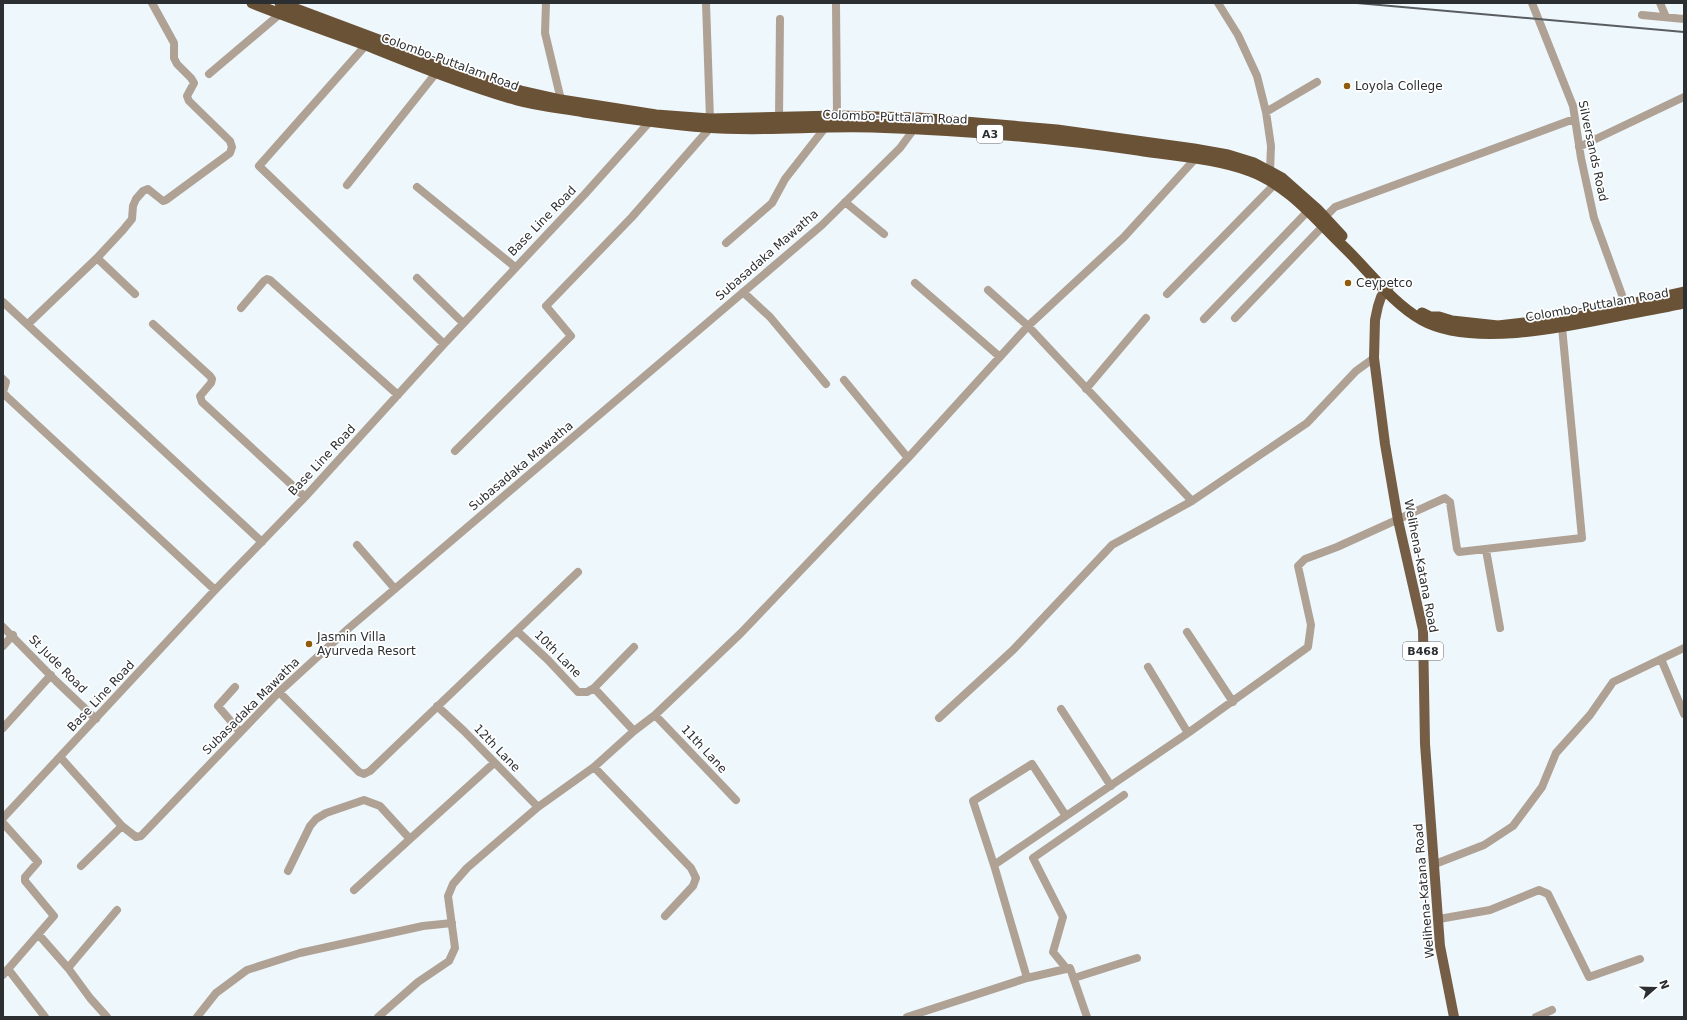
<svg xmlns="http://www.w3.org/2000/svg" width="1687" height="1020" font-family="'DejaVu Sans',sans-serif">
<rect width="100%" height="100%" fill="#eef7fc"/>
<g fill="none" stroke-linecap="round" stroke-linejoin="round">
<!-- minor -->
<path stroke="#afa294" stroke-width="8" d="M 546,3 L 545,33 L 561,100
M 706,3 L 710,119
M 836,3 L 837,116
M 1218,3 L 1238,35 L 1257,76 L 1266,112 L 1271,146 L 1270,171
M 1532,3 L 1573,106 L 1581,158 L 1594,218 L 1626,306
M 1660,3 L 1666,17
M 1642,15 L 1684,19
M 366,45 L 259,166 L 444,344
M 209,74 L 280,14
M 1266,112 L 1317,82
M 779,118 L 780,19
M 1579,147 L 1684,97
M 347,185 L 436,73
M 417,187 L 515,267
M 845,202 L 884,234
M 1325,217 L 1335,207 L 1574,119
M 726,243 L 772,203 L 785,179 L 828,124
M 97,258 L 135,294
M 417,278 L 463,323
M 915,283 L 1000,357
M 988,290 L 1028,326 L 1192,501
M 743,292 L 770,317 L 826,384
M 1167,294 L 1275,184
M 3,302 L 262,542
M 241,308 L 264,281 L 267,279 L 270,280 L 398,395
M 1235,318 L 1323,226
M 1204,319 L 1308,211
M 28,324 L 97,258 L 123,230 L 132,219 L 133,206 L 136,199 L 143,191 L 148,189 L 163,201 L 166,200 L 230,153 L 232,147 L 230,141 L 189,101 L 187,96 L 194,83 L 191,78 L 177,64 L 174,58 L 174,43 L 152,3
M 153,324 L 210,376 L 212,379 L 211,383 L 200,396 L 202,402 L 305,497
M 3,379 L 6,382 L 3,392 L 6,396 L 215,590
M 844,380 L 908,458
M 1086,389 L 1146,318
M 455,451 L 571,336 L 546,306 L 632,217 L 710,128
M 357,545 L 395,589
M 1486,550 L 1500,628
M 3,627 L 56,681 L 96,719
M 517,631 L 548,660 L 578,692 L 587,692 L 594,688 L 634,731
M 1187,632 L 1233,702
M 3,646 L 13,635
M 1661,659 L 1684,714
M 1148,667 L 1188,733
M 235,687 L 218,706 L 240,732
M 594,688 L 634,647
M 279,692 L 359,772 L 364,774 L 370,771 L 578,572
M 437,706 L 464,731 L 538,807
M 1061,709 L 1111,786
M 655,715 L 736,800
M 939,718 L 1013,650 L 1112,545 L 1192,501 L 1307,423 L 1356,371 L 1374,358
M 3,728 L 51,675
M 61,758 L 122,826 L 136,837 L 141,836 L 279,692 L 349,628 L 822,225 L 900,148 L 914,129 L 916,125
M 594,767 L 691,868 L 696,878 L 693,886 L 665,916
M 3,818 L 215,590 L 305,497 L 444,344 L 584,195 L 653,118
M 3,823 L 38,862 L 25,877 L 25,881 L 54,916 L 3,975
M 1435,864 L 1484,845 L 1513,826 L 1542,787 L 1556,753 L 1590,715 L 1613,682 L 1684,648
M 994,865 L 973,801 L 1032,764 L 1066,816
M 81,866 L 122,826
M 288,871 L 310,826 L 316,819 L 326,813 L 364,800 L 380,806 L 410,839 L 494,763
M 354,890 L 410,839
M 1439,919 L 1490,910 L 1539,890 L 1548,894 L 1589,977 L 1640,959
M 39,935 L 68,968 L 90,998 L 107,1017
M 68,968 L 117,910
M 8,969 L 45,1017
M 1067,969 L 1053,952 L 1063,917 L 1033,858 L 1124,795
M 1027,978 L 1070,968 L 1087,1017
M 1074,978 L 1137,958
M 197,1017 L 216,993 L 247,970 L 300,953 L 423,926 L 452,923
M 378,1017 L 418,982 L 449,961 L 455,948 L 448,896 L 453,884 L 467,868 L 538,807 L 594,767 L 634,731 L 655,715 L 741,633 L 908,458 L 1028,326 L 1124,237 L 1195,159
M 907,1017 L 1027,978 L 994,865 L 1188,733 L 1308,647 L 1311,625 L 1298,566 L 1305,559 L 1337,547 L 1445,498 L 1450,502 L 1457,549 L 1459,552 L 1582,538 L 1562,327
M 1536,1017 L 1552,1010"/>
<!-- primary -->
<path stroke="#755e45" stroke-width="10" d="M 1389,286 L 1381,297 L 1378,306 L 1375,320 L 1374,358 L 1385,444 L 1398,520 L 1423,630 L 1425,744 L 1440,946 L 1454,1017"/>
<!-- trunk -->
<path stroke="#6a5236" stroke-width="11" d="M 252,3 C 290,18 328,31 366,45 C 416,65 465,85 517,100 C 539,106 562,108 584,112 C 624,118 664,124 705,127 C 761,132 817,125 872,127 C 961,130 1050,137 1138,150 C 1175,156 1214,158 1250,171 C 1288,185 1316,220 1344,247 C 1369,271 1392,303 1422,320 C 1471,347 1564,327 1617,316 C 1639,312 1662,308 1684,303
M 280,3 L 488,81 L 521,91 L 561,100 L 656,115 L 710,119 L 837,116 L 918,118 L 1057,130 L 1194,149 L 1228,155 L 1254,163 L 1282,178 L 1317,209 L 1342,236
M 1422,313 L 1430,317 L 1439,317 L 1452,321 L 1498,326 L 1567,318 L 1684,292"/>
<!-- rail -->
<path stroke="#595d60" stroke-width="2" d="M 1357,3 L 1684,32"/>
</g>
<!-- markers -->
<g fill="#8f5b0c" stroke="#fff" stroke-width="1.5">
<circle cx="1347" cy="86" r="4"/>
<circle cx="1348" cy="283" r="4"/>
<circle cx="309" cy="644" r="4"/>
</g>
<g text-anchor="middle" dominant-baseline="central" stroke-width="3.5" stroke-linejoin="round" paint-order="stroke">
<!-- shield labels -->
<g fill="#fff" stroke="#6b6d6f" stroke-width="1">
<rect x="977" y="125" width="26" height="18" rx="3"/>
<rect x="1403" y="642" width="40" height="18" rx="3"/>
</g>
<g font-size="11" font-weight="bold" fill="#2c2f31">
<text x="990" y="134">A3</text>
<text x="1423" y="651">B468</text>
</g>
<!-- street labels -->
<g font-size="12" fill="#2c2f31" stroke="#fff">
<text transform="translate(450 62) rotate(20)">Colombo-Puttalam Road</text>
<text transform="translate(895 117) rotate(2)">Colombo-Puttalam Road</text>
<text transform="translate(1593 151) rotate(78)">Silversands Road</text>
<text transform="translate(542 221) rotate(-46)">Base Line Road</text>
<text transform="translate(767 255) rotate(-41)">Subasadaka Mawatha</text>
<text transform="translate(1597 305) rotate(-10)">Colombo-Puttalam Road</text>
<text transform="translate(322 460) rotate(-47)">Base Line Road</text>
<text transform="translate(521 466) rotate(-40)">Subasadaka Mawatha</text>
<text transform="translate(1421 566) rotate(79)">Welihena-Katana Road</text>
<text transform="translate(558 654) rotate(45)">10th Lane</text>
<text transform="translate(58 664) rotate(45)">St Jude Road</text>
<text transform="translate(101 696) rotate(-47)">Base Line Road</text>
<text transform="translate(251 706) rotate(-45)">Subasadaka Mawatha</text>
<text transform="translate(497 748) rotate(46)">12th Lane</text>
<text transform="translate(704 749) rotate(47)">11th Lane</text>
<text transform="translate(1424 891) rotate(-95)">Welihena-Katana Road</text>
</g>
<!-- poi labels -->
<g font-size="12" fill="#2c2f31" stroke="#fff" text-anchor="start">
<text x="1355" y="86">Loyola College</text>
<text x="1356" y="283">Ceypetco</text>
<text x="317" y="637">Jasmin Villa<tspan x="317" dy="14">Ayurveda Resort</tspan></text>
</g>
</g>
<!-- border -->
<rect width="1687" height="1020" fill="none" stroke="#2c2f31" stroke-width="8"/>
<!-- north arrow -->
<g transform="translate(1655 988) rotate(70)" stroke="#ffffff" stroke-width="3" paint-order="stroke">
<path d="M0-3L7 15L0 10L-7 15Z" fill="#2c2f31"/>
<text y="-6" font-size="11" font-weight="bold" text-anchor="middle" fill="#2c2f31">N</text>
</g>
</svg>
